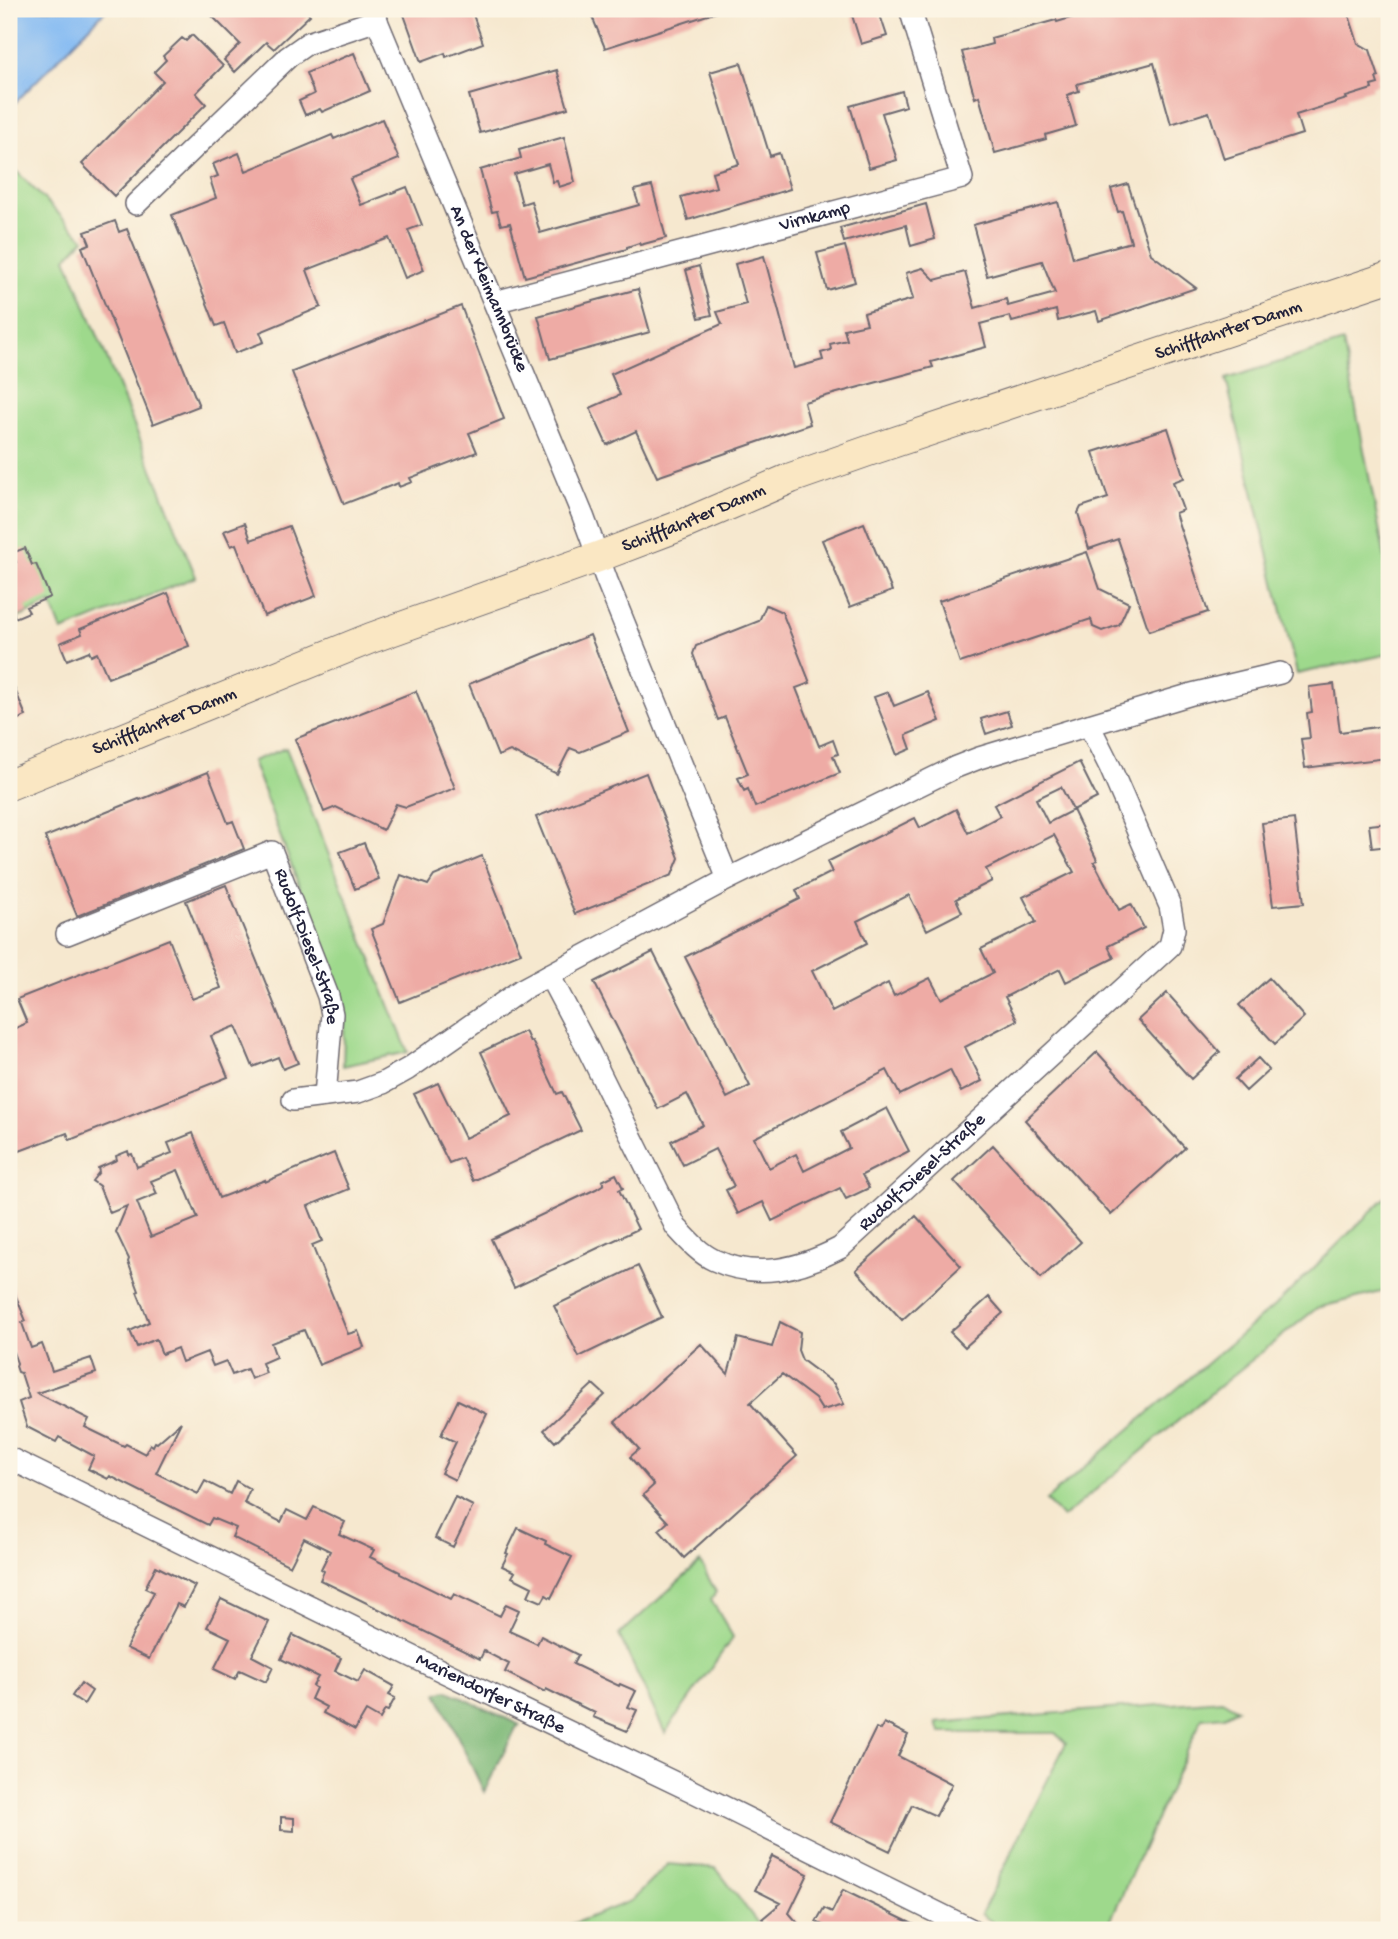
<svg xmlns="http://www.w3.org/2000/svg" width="1398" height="1939" font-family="'Gochi Hand',sans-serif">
<rect width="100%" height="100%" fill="#fcf5e5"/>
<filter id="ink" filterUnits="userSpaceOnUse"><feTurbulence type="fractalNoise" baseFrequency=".0143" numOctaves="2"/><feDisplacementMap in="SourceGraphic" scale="14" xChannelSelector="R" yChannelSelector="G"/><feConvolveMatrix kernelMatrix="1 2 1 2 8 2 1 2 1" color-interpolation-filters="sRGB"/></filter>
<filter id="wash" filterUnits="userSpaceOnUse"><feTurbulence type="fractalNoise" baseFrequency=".00686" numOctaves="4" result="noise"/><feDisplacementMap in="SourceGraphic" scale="28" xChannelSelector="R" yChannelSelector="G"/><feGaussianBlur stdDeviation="1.57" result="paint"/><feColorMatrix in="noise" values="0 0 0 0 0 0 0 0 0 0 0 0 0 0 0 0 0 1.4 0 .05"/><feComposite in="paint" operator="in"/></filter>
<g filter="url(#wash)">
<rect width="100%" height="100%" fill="#f6e8cf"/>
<!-- green -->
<path fill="#9ed98c" stroke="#607e64" stroke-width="2" d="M 9,164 L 84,239 L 66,258 L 196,577 L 62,631 L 51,603 L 9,622 Z
M 1343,342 L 1389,579 L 1389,654 L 1297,674 L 1226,379 Z
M 286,748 L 408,1052 L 343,1066 L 345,1008 L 252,761 Z
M 1389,1194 L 1389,1290 L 1317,1308 L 1222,1384 L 1062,1518 L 1046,1500 L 1280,1301 Z
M 700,1562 L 716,1592 L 711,1599 L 733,1637 L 665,1733 L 619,1635 Z
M 1222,1700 L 1237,1709 L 1224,1716 L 1202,1718 L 1106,1930 L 1003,1930 L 981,1914 L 1066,1743 L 1055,1733 L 941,1733 L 936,1723 Z
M 668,1864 L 716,1868 L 763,1930 L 557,1930 L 631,1901 Z"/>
<!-- forest -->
<path fill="#7eb978" stroke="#506e5a" stroke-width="2" d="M 446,1690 L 520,1725 L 516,1728 L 484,1792 L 437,1693 Z"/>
<!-- water -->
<path fill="#83baf3" stroke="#526e97" stroke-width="2" d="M 9,9 L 107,9 L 9,109 Z"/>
<g id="blocks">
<!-- building -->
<path fill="#eeaba5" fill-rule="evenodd" d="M 219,9 L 304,9 L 310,15 L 274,49 L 266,42 L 235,72 L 224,60 L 240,44 L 212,16 Z
M 402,9 L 471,9 L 483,43 L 446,57 L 445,53 L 421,62 Z
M 589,9 L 717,9 L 717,12 L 605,48 Z
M 850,9 L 878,9 L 887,36 L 861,44 Z
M 1103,9 L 1347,9 L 1358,43 L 1370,50 L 1379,77 L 1376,78 L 1378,84 L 1371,86 L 1372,89 L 1346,97 L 1347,99 L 1296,115 L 1302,134 L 1224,159 L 1209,112 L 1171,124 L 1154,63 L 1077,84 L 1079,91 L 1067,95 L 1076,126 L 1045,135 L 1046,139 L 995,153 L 979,96 L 975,98 L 962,52 L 992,44 L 991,38 L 1056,20 L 1057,22 L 1090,12 L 1090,11 Z
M 192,35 L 223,66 L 196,93 L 206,104 L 114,196 L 82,164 L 163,81 L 154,72 L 166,60 L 163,56 L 182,38 L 186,41 Z
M 354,53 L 370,91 L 322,112 L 320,109 L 305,115 L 299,101 L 314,94 L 306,73 Z
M 741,63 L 770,156 L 779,153 L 790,189 L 688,220 L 681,197 L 716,187 L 712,172 L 739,164 L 710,72 Z
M 557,70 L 568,108 L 480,133 L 469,95 Z
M 902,91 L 906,106 L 882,113 L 897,160 L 869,168 L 850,106 Z
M 382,119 L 399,159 L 350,179 L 361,205 L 407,187 L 422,225 L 408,230 L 424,270 L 405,278 L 389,238 L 307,270 L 321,307 L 260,332 L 264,342 L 235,353 L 224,323 L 216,326 L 172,215 L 216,198 L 210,179 L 218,176 L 213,164 L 239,153 L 246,171 L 332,135 L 334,139 Z
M 564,137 L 575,182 L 559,187 L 557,181 L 553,182 L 548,164 L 514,174 L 522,204 L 531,201 L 540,233 L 639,205 L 634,190 L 652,186 L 666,238 L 640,245 L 639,243 L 627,247 L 627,249 L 525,277 L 510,223 L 501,225 L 497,211 L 492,212 L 480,170 L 521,158 L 519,150 Z
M 1128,184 L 1151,254 L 1196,288 L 1099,321 L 1096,311 L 1058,321 L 1056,310 L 1012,322 L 1010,316 L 980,324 L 986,347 L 931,362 L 933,367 L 804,402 L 810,424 L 657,477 L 636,431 L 607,445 L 590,408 L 620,395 L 611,374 L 722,324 L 717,312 L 746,304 L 735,264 L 764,256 L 794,368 L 823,360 L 821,353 L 831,350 L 830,344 L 847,340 L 844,329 L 867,324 L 864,313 L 913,299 L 906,273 L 923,268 L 935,280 L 965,272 L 975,308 L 1006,299 L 1008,306 L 1055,293 L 1042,261 L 987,276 L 973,225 L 1058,202 L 1073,258 L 1131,242 L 1122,211 L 1118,212 L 1111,189 Z
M 926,204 L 935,239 L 911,246 L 906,225 L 844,242 L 840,228 Z
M 115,221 L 119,232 L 127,229 L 199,406 L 153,424 L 82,247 L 90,244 L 85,232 Z
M 845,246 L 855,282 L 827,290 L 817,253 Z
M 699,266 L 712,315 L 699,318 L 686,270 Z
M 638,289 L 650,332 L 550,359 L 538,316 Z
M 461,306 L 504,419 L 469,433 L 477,452 L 410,478 L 412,482 L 399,487 L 398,483 L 344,504 L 292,372 Z
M 1168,428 L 1184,478 L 1173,482 L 1183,510 L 1175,513 L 1208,612 L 1149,631 L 1118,539 L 1089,549 L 1078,513 L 1081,507 L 1108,498 L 1093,452 Z
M 245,523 L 251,540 L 289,526 L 316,596 L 264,616 L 236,544 L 231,546 L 224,531 Z
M 864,523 L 892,591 L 850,607 L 822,540 Z
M 25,548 L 32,565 L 36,564 L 50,597 L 26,607 L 29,612 L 15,618 L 13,611 L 9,612 L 9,565 L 16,562 L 12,553 Z
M 1087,552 L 1100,589 L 1129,603 L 1119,625 L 1102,631 L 1093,627 L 1091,619 L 960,663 L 939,601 Z
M 168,593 L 189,646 L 108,678 L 97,653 L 91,656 L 89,651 L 67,660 L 60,643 L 82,634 L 80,629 Z
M 766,605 L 782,612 L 810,683 L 796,688 L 819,746 L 833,740 L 838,754 L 833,756 L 840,773 L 755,807 L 748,789 L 744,791 L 738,778 L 748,774 L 725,717 L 718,720 L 693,654 L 696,646 L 759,621 Z
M 590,635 L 629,732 L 580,752 L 570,748 L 557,774 L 510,751 L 498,756 L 469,684 Z
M 9,675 L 26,716 L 9,723 Z
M 1334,684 L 1340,732 L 1384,726 L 1388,758 L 1305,768 L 1301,739 L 1310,738 L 1307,713 L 1312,712 L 1309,687 Z
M 416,691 L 455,788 L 406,807 L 396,804 L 383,830 L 336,807 L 324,812 L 295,739 Z
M 888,692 L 894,706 L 928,692 L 940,721 L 906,735 L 911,749 L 897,755 L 874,697 Z
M 1007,711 L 1012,725 L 986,734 L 981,719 Z
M 1079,762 L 1097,798 L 1073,810 L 1097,860 L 1094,862 L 1119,910 L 1131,904 L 1144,928 L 1108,946 L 1114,958 L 1066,982 L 1060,969 L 1005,997 L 1017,1020 L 965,1047 L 982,1081 L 961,1092 L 950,1070 L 900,1095 L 887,1070 L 754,1138 L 769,1168 L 796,1154 L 804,1171 L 849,1148 L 841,1132 L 887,1108 L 909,1151 L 862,1175 L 869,1188 L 846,1199 L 840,1188 L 772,1221 L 763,1202 L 738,1214 L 726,1190 L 734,1186 L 715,1149 L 683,1165 L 671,1141 L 703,1125 L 687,1094 L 658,1109 L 594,982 L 653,952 L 727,1098 L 750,1086 L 685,957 L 800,899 L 796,890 L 832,872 L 827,862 L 915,818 L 920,828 L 956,809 L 968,833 L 1000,816 L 994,805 ZM 1061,787 L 1073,810 L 1048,823 L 1036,799 ZM 1054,835 L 1074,872 L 1023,897 L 1036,922 L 981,949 L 993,973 L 941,999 L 930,978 L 894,996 L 888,983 L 832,1012 L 812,971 L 867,943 L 857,921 L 909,895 L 927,930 L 962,912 L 956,899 L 992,881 L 986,869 Z
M 208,772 L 228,823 L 233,821 L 244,849 L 77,916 L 45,837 L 139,799 L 140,800 Z
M 646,773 L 679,858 L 672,875 L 575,914 L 536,817 Z
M 1294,819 L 1304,903 L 1273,906 L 1262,823 Z
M 1389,823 L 1389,846 L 1372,848 L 1369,825 Z
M 364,843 L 379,879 L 355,889 L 340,852 Z
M 482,856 L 521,953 L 400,1002 L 371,929 L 383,924 L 401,875 L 428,885 L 434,876 Z
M 226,885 L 298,1063 L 283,1069 L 278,1057 L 253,1067 L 236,1026 L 211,1036 L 228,1077 L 70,1140 L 67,1133 L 9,1155 L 9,1031 L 27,1023 L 17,999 L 169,939 L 192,999 L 221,988 L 186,901 Z
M 1269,978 L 1304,1017 L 1275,1044 L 1239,1005 Z
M 1167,993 L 1220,1052 L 1191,1079 L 1138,1020 Z
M 525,1031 L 530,1042 L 532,1041 L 557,1094 L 562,1092 L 581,1130 L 473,1181 L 462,1158 L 449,1163 L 414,1094 L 438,1083 L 465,1138 L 511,1116 L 481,1052 Z
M 1097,1052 L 1185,1148 L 1111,1215 L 1025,1120 Z
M 1258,1058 L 1269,1070 L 1246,1091 L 1235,1079 Z
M 193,1133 L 219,1198 L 265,1180 L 265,1182 L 334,1153 L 349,1189 L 308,1206 L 322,1241 L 312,1245 L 348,1334 L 358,1331 L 364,1347 L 319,1365 L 304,1330 L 271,1343 L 276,1357 L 262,1363 L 266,1373 L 251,1379 L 247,1369 L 232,1375 L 226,1361 L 213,1366 L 207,1352 L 182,1362 L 177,1348 L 162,1354 L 156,1339 L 137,1347 L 130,1331 L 149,1322 L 137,1292 L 139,1291 L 128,1262 L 129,1259 L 116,1232 L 127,1206 L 110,1213 L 99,1186 L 92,1181 L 99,1172 L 98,1168 L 117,1160 L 116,1156 L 128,1151 L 129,1155 L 132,1154 L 137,1167 L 172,1153 L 168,1143 ZM 178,1170 L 198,1218 L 151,1237 L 137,1202 L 157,1194 L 151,1181 Z
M 993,1145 L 1081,1242 L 1041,1278 L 954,1181 Z
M 616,1174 L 623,1188 L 619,1190 L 638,1229 L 514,1288 L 491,1239 L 596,1189 L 604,1184 L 602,1181 Z
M 916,1216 L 961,1266 L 902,1320 L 856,1270 Z
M 638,1266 L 662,1317 L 579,1357 L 554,1306 Z
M 9,1279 L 26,1321 L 22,1323 L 31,1348 L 42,1344 L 52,1371 L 91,1358 L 96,1373 L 37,1393 L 89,1419 L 85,1427 L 124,1446 L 126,1444 L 145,1454 L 150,1444 L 153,1446 L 155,1442 L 157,1443 L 181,1422 L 156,1473 L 198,1494 L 205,1481 L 230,1494 L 236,1481 L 250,1489 L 244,1503 L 281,1522 L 287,1510 L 307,1520 L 314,1507 L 345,1522 L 339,1534 L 374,1550 L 370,1557 L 400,1572 L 400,1574 L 451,1599 L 454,1594 L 500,1616 L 506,1604 L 519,1610 L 509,1631 L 537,1644 L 541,1636 L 578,1655 L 573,1664 L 619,1686 L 620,1684 L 636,1691 L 628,1707 L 637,1710 L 627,1731 L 593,1717 L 595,1713 L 546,1689 L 545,1692 L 505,1672 L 509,1664 L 484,1651 L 480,1659 L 320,1580 L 324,1571 L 321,1569 L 330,1551 L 304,1538 L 290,1566 L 232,1537 L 236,1528 L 212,1518 L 208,1525 L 110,1476 L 108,1479 L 88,1469 L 94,1456 L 59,1437 L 56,1442 L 27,1427 L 19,1402 L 29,1398 L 21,1373 L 18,1372 L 16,1366 L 17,1363 L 9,1341 Z
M 989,1297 L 1003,1313 L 965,1347 L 950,1332 Z
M 780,1322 L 800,1332 L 798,1350 L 802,1360 L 834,1384 L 844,1404 L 822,1410 L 815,1399 L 782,1374 L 750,1403 L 797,1456 L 684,1558 L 659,1530 L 668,1522 L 643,1495 L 654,1485 L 630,1457 L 639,1449 L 615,1422 L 701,1344 L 728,1374 L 738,1338 L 772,1347 Z
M 593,1384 L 605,1395 L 555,1442 L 544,1430 Z
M 458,1400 L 487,1414 L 455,1480 L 441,1473 L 456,1442 L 441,1435 Z
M 455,1497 L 473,1506 L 453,1547 L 435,1538 Z
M 518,1528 L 546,1541 L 545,1544 L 572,1557 L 551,1598 L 546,1595 L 542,1602 L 528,1596 L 532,1587 L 512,1577 L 515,1572 L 502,1566 L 508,1554 L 506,1553 Z
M 156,1566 L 195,1586 L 184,1607 L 177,1604 L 149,1659 L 126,1648 L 154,1592 L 145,1588 Z
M 221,1599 L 269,1622 L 252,1656 L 273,1667 L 266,1682 L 240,1670 L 235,1679 L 214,1669 L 230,1638 L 207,1627 Z
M 293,1635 L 341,1658 L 335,1671 L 358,1682 L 365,1670 L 394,1686 L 389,1695 L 395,1698 L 388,1711 L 385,1710 L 380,1719 L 366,1711 L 355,1730 L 323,1713 L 326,1707 L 311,1699 L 316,1688 L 313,1686 L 318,1677 L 281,1659 Z
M 81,1683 L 92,1691 L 84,1704 L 72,1696 Z
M 884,1723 L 908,1735 L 898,1756 L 952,1784 L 936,1816 L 912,1805 L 890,1851 L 830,1822 L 876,1728 L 880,1730 Z
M 281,1817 L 294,1818 L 294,1831 L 281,1830 Z
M 772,1856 L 808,1874 L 789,1913 L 804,1930 L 771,1930 L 762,1919 L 781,1903 L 755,1890 Z
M 843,1890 L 882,1909 L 925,1930 L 833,1930 L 816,1922 L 824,1908 L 832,1912 Z"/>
</g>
</g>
<g filter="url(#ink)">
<use href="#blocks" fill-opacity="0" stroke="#6c676f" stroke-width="2"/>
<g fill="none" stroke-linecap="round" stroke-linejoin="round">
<defs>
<g id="minor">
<path id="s1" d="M 372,9 L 583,516 L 607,581 L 728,879"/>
<path d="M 136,204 L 288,57 L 308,43 L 377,20"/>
<path id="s2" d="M 495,302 L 962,178 L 910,9"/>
<path id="s3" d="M 67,934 L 272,852 L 328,996 L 332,1014 L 325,1096"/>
<path id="s4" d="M 549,975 L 586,1045 L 676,1227 C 687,1239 699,1253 714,1260 C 757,1280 799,1269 840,1248 L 1170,946 L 1174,929 L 1170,906 L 1110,767 L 1089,725"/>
<path d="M 293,1100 L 358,1092 L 383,1083 L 408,1069 L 521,990 L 728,879 L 956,767 L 979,758 L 1192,694 L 1280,673"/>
<path id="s5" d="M 9,1458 L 442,1671 L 692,1791 L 972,1930"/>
</g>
<g id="secondary">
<path id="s6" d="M 9,785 L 371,638 L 598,557 L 682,525 L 791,478 L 871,450 L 1389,277"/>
</g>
</defs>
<!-- minor casing -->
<use href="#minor" stroke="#6c676f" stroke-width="24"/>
<!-- secondary casing -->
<use href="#secondary" stroke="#6c676f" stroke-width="32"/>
<!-- minor -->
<use href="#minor" stroke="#fff" stroke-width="21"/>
<!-- secondary -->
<use href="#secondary" stroke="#fae7c3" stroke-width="30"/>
</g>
</g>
<g text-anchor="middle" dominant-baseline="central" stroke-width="7" stroke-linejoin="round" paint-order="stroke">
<!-- street labels -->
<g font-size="19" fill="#22223b" stroke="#fcf5e5">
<text stroke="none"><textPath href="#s2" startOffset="331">Virnkamp</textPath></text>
<text stroke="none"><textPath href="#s1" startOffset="303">An der Kleimannbrücke</textPath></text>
<text stroke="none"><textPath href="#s6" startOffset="1302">Schifffahrter Damm</textPath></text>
<text stroke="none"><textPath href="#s6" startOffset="735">Schifffahrter Damm</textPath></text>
<text stroke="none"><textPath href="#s6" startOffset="168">Schifffahrter Damm</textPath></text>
<text stroke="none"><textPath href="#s3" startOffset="322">Rudolf-Diesel-Straße</textPath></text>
<text stroke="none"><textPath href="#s4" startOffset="576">Rudolf-Diesel-Straße</textPath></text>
<text stroke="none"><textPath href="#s5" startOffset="536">Mariendorfer Straße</textPath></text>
</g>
</g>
<!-- margin -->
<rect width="1398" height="1939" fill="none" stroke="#fcf5e5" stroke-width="35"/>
</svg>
